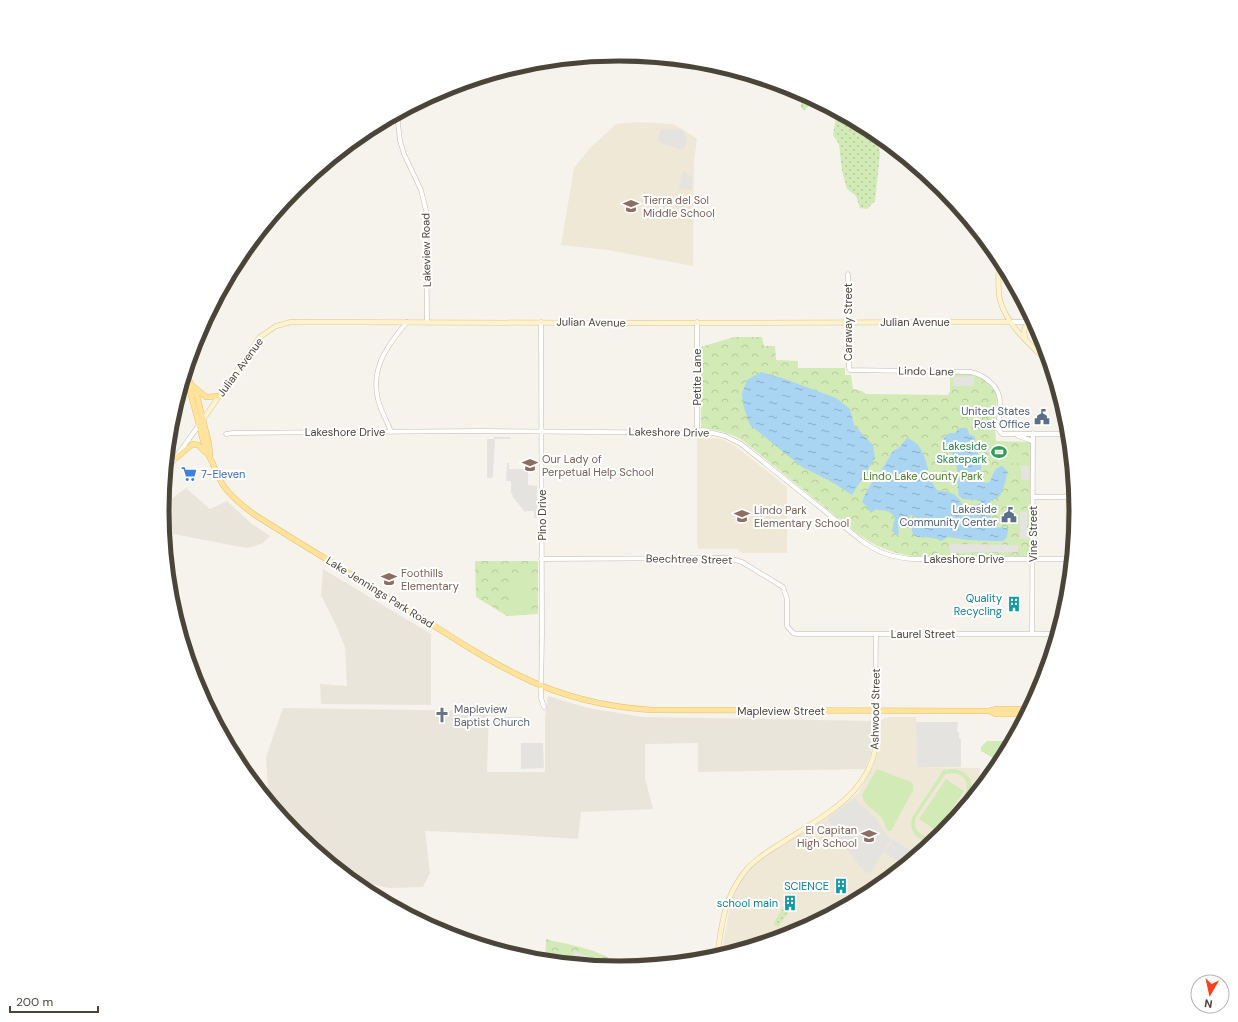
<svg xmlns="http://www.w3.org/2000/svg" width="1238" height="1022" font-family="'DM Sans',sans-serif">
<defs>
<pattern id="grass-dots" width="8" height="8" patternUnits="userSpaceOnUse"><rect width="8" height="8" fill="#d2eab5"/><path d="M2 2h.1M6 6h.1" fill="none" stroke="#b6ca9c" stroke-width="1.8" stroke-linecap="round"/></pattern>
<pattern id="forest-crowns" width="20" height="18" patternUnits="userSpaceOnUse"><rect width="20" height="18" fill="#d2eab5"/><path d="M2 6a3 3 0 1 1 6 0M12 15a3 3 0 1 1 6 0" fill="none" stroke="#b6ca9c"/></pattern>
<pattern id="water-ripples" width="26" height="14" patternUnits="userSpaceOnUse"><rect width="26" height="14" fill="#a9d4f2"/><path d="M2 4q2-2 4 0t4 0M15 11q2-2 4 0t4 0" fill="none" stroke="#8caec5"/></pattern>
</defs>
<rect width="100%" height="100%" fill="#f6f3ec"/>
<!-- residential -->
<path fill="#eae5da" d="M 186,488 L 210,509 L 227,501 L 252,524 L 270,536 L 263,543 L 255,546 L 248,548 L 235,546 L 164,532 L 162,511 L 163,499 L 170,500 Z
M 323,569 L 431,634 L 431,705 L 321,704 L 320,684 L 347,686 L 345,647 L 335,623 L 321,595 Z
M 548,696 L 588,708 L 643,717 L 872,721 L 871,754 L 865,769 L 698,772 L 698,743 L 645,744 L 645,778 L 653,809 L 581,812 L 578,839 L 499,834 L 425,831 L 430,873 L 423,887 L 389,888 L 350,879 L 296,834 L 269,801 L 266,757 L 283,708 L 489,711 L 487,772 L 545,772 L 545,717 Z"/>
<!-- education -->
<path fill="#efe8d6" d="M 638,122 L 673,124 L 692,135 L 697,139 L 694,161 L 693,266 L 608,250 L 561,245 L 574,168 L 589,149 L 616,124 Z
M 697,436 L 722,439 L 738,448 L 787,487 L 787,553 L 742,553 L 737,549 L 699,549 L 697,545 Z
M 889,717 L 916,717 L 917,767 L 980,768 L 978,791 L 942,834 L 873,891 L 794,933 L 721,955 L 729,911 L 737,886 L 753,865 L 770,853 L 822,821 L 859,792 L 873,767 L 880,744 L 881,720 Z"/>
<!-- grass -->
<path fill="url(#grass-dots)" d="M 801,93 L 814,100 L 804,111 L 801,107 Z
M 837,112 L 853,121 L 853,130 L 869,131 L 877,137 L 880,154 L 875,201 L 867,209 L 860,208 L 856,196 L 847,189 L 842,171 L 839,144 L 833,135 Z
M 789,898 L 795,902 L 778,927 L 773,924 Z"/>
<!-- forest -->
<path fill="url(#forest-crowns)" d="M 734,337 L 762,337 L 764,346 L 775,346 L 776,360 L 798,361 L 798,368 L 845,368 L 845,375 L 851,375 L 853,389 L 862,391 L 866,394 L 948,395 L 950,391 L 950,374 L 970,373 L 982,377 L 993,389 L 997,395 L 995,428 L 996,441 L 1031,442 L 1030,556 L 913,556 C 891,553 874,546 857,533 L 742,440 C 727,432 718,430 701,428 L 701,347 Z
M 475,561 L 538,561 L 538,614 L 507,616 L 476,597 Z
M 546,939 C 563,944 611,950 618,968 L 545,961 Z"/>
<!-- pitch -->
<path fill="#d2eab5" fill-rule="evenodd" d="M 997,442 L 1011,445 L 1010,449 L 1009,449 L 1006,458 L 1002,457 L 999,459 L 995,456 L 992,458 L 989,455 L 990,453 L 988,450 L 988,445 L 989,443 L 994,444 Z
M 1012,448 L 1023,449 L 1022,463 L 1011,463 Z
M 510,573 L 532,573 L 532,609 L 510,609 Z
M 987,741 L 1012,741 L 1002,759 L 995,759 L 981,751 L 981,747 Z
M 877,769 L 911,782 L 913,785 L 913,790 L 891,831 L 888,831 C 885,827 884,820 881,817 C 874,809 864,806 862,795 Z
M 944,769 L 946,770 C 959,766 975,776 971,791 C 968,801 942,838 933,840 C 929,842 923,841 919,838 C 912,833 910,826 912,818 ZM 953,773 C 964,774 969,782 966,792 C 961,802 945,828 938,834 C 933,838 926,838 921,834 C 915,830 914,824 916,817 L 943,777 L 946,774 Z
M 946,779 L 964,791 L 937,831 L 919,819 Z"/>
<!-- parking -->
<path fill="#e5e3e0" d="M 661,129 L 683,130 L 687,142 L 683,150 L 662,144 L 657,141 Z
M 684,171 L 693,178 L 691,190 L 679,188 L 682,172 Z
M 974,376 L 974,386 L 953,386 L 953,377 Z
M 494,437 L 510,437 L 510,439 L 495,439 L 493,476 L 492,478 L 487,478 L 487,439 L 494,439 Z
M 507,463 L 509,463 L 509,469 L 525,469 L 525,471 L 528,471 L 528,485 L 537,486 L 537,518 L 534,518 L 534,511 L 527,511 L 525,512 L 512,496 L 513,495 L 511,493 L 511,481 L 506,481 Z
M 1021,466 L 1030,466 L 1029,480 L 1021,480 Z
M 1027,511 L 1027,539 L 1020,539 L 1020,512 Z
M 950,544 L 1018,545 L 1018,552 L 950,553 Z
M 498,717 L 524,717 L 524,725 L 490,726 L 493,719 Z
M 916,722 L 958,722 L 957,731 L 959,732 L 959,738 L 961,739 L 961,767 L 917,767 Z
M 521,743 L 543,743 L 544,768 L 521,769 Z
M 855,798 L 860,805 L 876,818 L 885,833 L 891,840 L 870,874 L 863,870 L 844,846 L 828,820 L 829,817 Z
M 893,839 L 917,855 L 904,865 L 885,852 Z
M 574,951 L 599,960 L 605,963 L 606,966 L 595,961 L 574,955 Z"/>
<!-- water -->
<path fill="url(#water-ripples)" d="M 761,372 L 782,378 L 836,398 L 850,409 L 854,425 L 873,445 L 875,458 L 852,495 L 832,482 L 802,467 L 750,425 L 744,408 L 742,394 L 747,380 Z
M 960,428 L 967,428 L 969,434 L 975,437 L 977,452 L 981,463 L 981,477 L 985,483 L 990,482 C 993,475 994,467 1002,466 L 1007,471 L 1006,480 L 1000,496 L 991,501 L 987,505 L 993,525 L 994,527 L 1007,528 L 1008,530 L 1007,537 L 1003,541 L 995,541 L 968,540 L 948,537 L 941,541 C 933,535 923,540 913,535 L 911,526 L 915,522 L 916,518 L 910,514 L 909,519 L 898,527 L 899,534 L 896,535 L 892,531 L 895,517 C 886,507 885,513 876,509 L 871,513 L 867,507 L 862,502 L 867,490 L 884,466 L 893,451 L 899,448 L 907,438 C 930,446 924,474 937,490 C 945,492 953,491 958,498 C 961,501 962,506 965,509 L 981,503 L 981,501 L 979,500 L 963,499 L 959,496 C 956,482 960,472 954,458 C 951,450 945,446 944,438 L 949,433 L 955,433 Z"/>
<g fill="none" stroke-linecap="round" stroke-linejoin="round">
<defs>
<path id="tertiary" d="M 399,113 L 398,123 L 400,141 L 404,154 L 421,190 L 426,210 L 427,322
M 848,274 L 849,368 L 850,370 L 971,372 C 979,374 984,376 990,382 C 1005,393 999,412 998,429 L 1002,434 L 1068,434
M 541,322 L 542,632 L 541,698 L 544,707
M 1010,322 L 1034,322
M 391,432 C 388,423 383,415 380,406 C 368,371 386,347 407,322
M 697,432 L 697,322
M 226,434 L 233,433 L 481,431 L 713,433 L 725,436 L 741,444 L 862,541 C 879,553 891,557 912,559 L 1071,559
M 1018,436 L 1030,440 L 1033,442
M 166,471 L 199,425
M 1033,497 L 1075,497
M 541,559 L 717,558 L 728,558 L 742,562 L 783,587 L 787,599 L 787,626 L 793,633 L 797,634 L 1057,634
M 1032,634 L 1033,433
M 875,711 L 876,634"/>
<path id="secondary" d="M 999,257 C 999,271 997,286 1000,300 C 1007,326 1031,345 1049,363
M 1025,338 L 1024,331 L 1027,322
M 202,421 L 260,337 L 276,326 L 291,322 L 640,323 L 1010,322
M 1068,591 L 1069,443
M 717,956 C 722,925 723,901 743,874 C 753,860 769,851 783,842 C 819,819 866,796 875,750 C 877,738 875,724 875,711"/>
<path id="primary" d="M 185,374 L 195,390 L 197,396 L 209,444 L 210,457
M 191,384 L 190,391 L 206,451 C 213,461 216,474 223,485 C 231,497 244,507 255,515 C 306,547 357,578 408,609 C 444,632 481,657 520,676 C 560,696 606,707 651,710 L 989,711 L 997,709 L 1029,709
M 194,387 L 206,397 L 219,396
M 176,458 L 193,444 L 198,445 L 205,452
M 989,711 L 996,714 L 1026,714"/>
</defs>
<!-- tertiary casing -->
<use href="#tertiary" stroke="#c2bbae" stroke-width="5"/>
<!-- secondary casing -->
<use href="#secondary" stroke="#d6c79b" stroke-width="5.5"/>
<!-- primary casing -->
<use href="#primary" stroke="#e6c16a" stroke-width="6"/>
<!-- tertiary -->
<use href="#tertiary" stroke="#fff" stroke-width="4"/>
<!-- secondary -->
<use href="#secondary" stroke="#fff3cd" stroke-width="4.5"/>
<!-- primary -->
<use href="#primary" stroke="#ffe39c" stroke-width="5"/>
</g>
<!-- icons -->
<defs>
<symbol id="school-bare" viewBox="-9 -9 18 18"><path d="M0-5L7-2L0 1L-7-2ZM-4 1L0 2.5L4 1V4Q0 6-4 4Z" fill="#8d6e63" stroke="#fff" stroke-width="2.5" paint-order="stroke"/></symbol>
<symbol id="civic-bare" viewBox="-9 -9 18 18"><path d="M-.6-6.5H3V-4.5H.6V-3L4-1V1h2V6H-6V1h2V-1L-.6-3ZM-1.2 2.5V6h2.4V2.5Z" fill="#5c6f8a" stroke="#fff" stroke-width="2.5" paint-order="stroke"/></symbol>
<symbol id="stadium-bare" viewBox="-9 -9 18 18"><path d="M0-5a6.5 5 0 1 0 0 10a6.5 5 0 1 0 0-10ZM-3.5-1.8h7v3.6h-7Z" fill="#2e9e5b" stroke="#fff" stroke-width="2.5" paint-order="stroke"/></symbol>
<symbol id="supermarket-bare" viewBox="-9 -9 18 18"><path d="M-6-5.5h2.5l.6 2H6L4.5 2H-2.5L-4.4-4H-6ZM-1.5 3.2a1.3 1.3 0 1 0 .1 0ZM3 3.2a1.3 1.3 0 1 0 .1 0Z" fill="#3f7fe0" stroke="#fff" stroke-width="2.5" paint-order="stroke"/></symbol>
<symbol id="building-bare" viewBox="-9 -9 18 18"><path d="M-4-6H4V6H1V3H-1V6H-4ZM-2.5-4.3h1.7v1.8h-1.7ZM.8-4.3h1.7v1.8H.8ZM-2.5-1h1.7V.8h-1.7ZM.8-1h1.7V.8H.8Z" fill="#0f9aa8" stroke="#fff" stroke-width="2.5" paint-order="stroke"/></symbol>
<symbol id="church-bare" viewBox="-9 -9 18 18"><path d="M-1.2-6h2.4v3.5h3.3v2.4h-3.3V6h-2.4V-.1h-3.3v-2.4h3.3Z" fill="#6b7280" stroke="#fff" stroke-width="2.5" paint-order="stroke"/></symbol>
</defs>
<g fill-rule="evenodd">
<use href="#school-bare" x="620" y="195" width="22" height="22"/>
<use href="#civic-bare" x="1031" y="406" width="22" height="22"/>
<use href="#stadium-bare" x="988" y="441" width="22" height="22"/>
<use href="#school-bare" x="519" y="454" width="22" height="22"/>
<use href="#supermarket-bare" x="178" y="463" width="22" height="22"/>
<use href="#civic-bare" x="998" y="504" width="22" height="22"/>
<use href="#school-bare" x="731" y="505" width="22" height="22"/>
<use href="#school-bare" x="378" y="568" width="22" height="22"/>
<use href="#building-bare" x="1003" y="593" width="22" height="22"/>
<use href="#church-bare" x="431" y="704" width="22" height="22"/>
<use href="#school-bare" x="858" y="825" width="22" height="22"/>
<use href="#building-bare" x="830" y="875" width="22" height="22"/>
<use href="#building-bare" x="779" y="892" width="22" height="22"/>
</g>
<g text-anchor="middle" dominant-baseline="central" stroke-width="4" stroke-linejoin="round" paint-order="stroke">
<!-- education labels -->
<g font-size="11" fill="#785e54" stroke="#fff" text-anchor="start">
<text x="643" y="200">Tierra del Sol<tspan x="643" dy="13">Middle School</tspan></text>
<text x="542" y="459">Our Lady of<tspan x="542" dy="13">Perpetual Help School</tspan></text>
<text x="754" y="510">Lindo Park<tspan x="754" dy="13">Elementary School</tspan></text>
<text x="401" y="573">Foothills<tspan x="401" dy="13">Elementary</tspan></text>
<text x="857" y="830" text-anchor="end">El Capitan<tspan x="857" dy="13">High School</tspan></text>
</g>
<!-- street labels -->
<g font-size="11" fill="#4b4439" stroke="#fff">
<text transform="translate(426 250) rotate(-91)">Lakeview Road</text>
<text transform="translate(591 322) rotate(1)">Julian Avenue</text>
<text transform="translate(848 322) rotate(-90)">Caraway Street</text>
<text x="915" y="322">Julian Avenue</text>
<text transform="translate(240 367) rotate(-54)">Julian Avenue</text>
<text transform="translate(926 371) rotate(1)">Lindo Lane</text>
<text transform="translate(697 377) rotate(-90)">Petite Lane</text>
<text x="345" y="432">Lakeshore Drive</text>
<text transform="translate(669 432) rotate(1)">Lakeshore Drive</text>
<text transform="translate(542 515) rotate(-90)">Pino Drive</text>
<text transform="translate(1033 534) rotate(-90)">Vine Street</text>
<text transform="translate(689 559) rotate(1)">Beechtree Street</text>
<text x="964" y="559">Lakeshore Drive</text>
<text transform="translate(380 592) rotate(32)">Lake Jennings Park Road</text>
<text x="923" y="634">Laurel Street</text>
<text transform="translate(875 709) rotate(-89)">Ashwood Street</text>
<text x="781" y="711">Mapleview Street</text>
</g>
<!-- service labels -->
<g font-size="11" fill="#4e5e75" stroke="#fff" text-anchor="end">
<text x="1030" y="411">United States<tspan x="1030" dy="13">Post Office</tspan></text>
<text x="997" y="509">Lakeside<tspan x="997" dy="13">Community Center</tspan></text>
</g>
<!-- leisure labels -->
<g font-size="11" fill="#27864d" stroke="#fff" text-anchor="end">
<text x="987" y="446">Lakeside<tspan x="987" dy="13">Skatepark</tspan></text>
</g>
<!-- shop labels -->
<g font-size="11" fill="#366cbe" stroke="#fff" text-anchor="start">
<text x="201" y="474">7-Eleven</text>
</g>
<!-- park labels -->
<g font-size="11" fill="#4a7f2a" stroke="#fff">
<text x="923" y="476">Lindo Lake County Park</text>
</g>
<!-- culture labels -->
<g font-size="11" fill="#0d838f" stroke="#fff" text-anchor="end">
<text x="1002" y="598">Quality<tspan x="1002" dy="13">Recycling</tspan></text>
<text x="829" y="886">SCIENCE</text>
<text x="778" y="903">school main</text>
</g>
<!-- worship labels -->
<g font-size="11" fill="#5b616d" stroke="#fff" text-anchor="start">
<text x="454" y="709">Mapleview<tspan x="454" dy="13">Baptist Church</tspan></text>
</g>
</g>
<!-- crop -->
<path d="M0 0H1238V1022H0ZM169 511a450 450 0 1 1 900 0a450 450 0 1 1-900 0Z" fill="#fff" fill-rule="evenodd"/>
<path fill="none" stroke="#4b4439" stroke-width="5" d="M169 511a450 450 0 1 1 900 0a450 450 0 1 1-900 0Z"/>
<!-- north arrow -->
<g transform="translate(1210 994) rotate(189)"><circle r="19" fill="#ffffff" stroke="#b7b4b0"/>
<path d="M0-3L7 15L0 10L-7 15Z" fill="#fc3f1d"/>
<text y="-6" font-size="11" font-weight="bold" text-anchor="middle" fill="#4b4439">N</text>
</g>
<!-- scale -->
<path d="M10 1006v6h88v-6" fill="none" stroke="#4b4439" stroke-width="2"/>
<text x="16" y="1006" font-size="12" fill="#4b4439" stroke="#ffffff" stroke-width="3" paint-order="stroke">200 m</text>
</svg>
